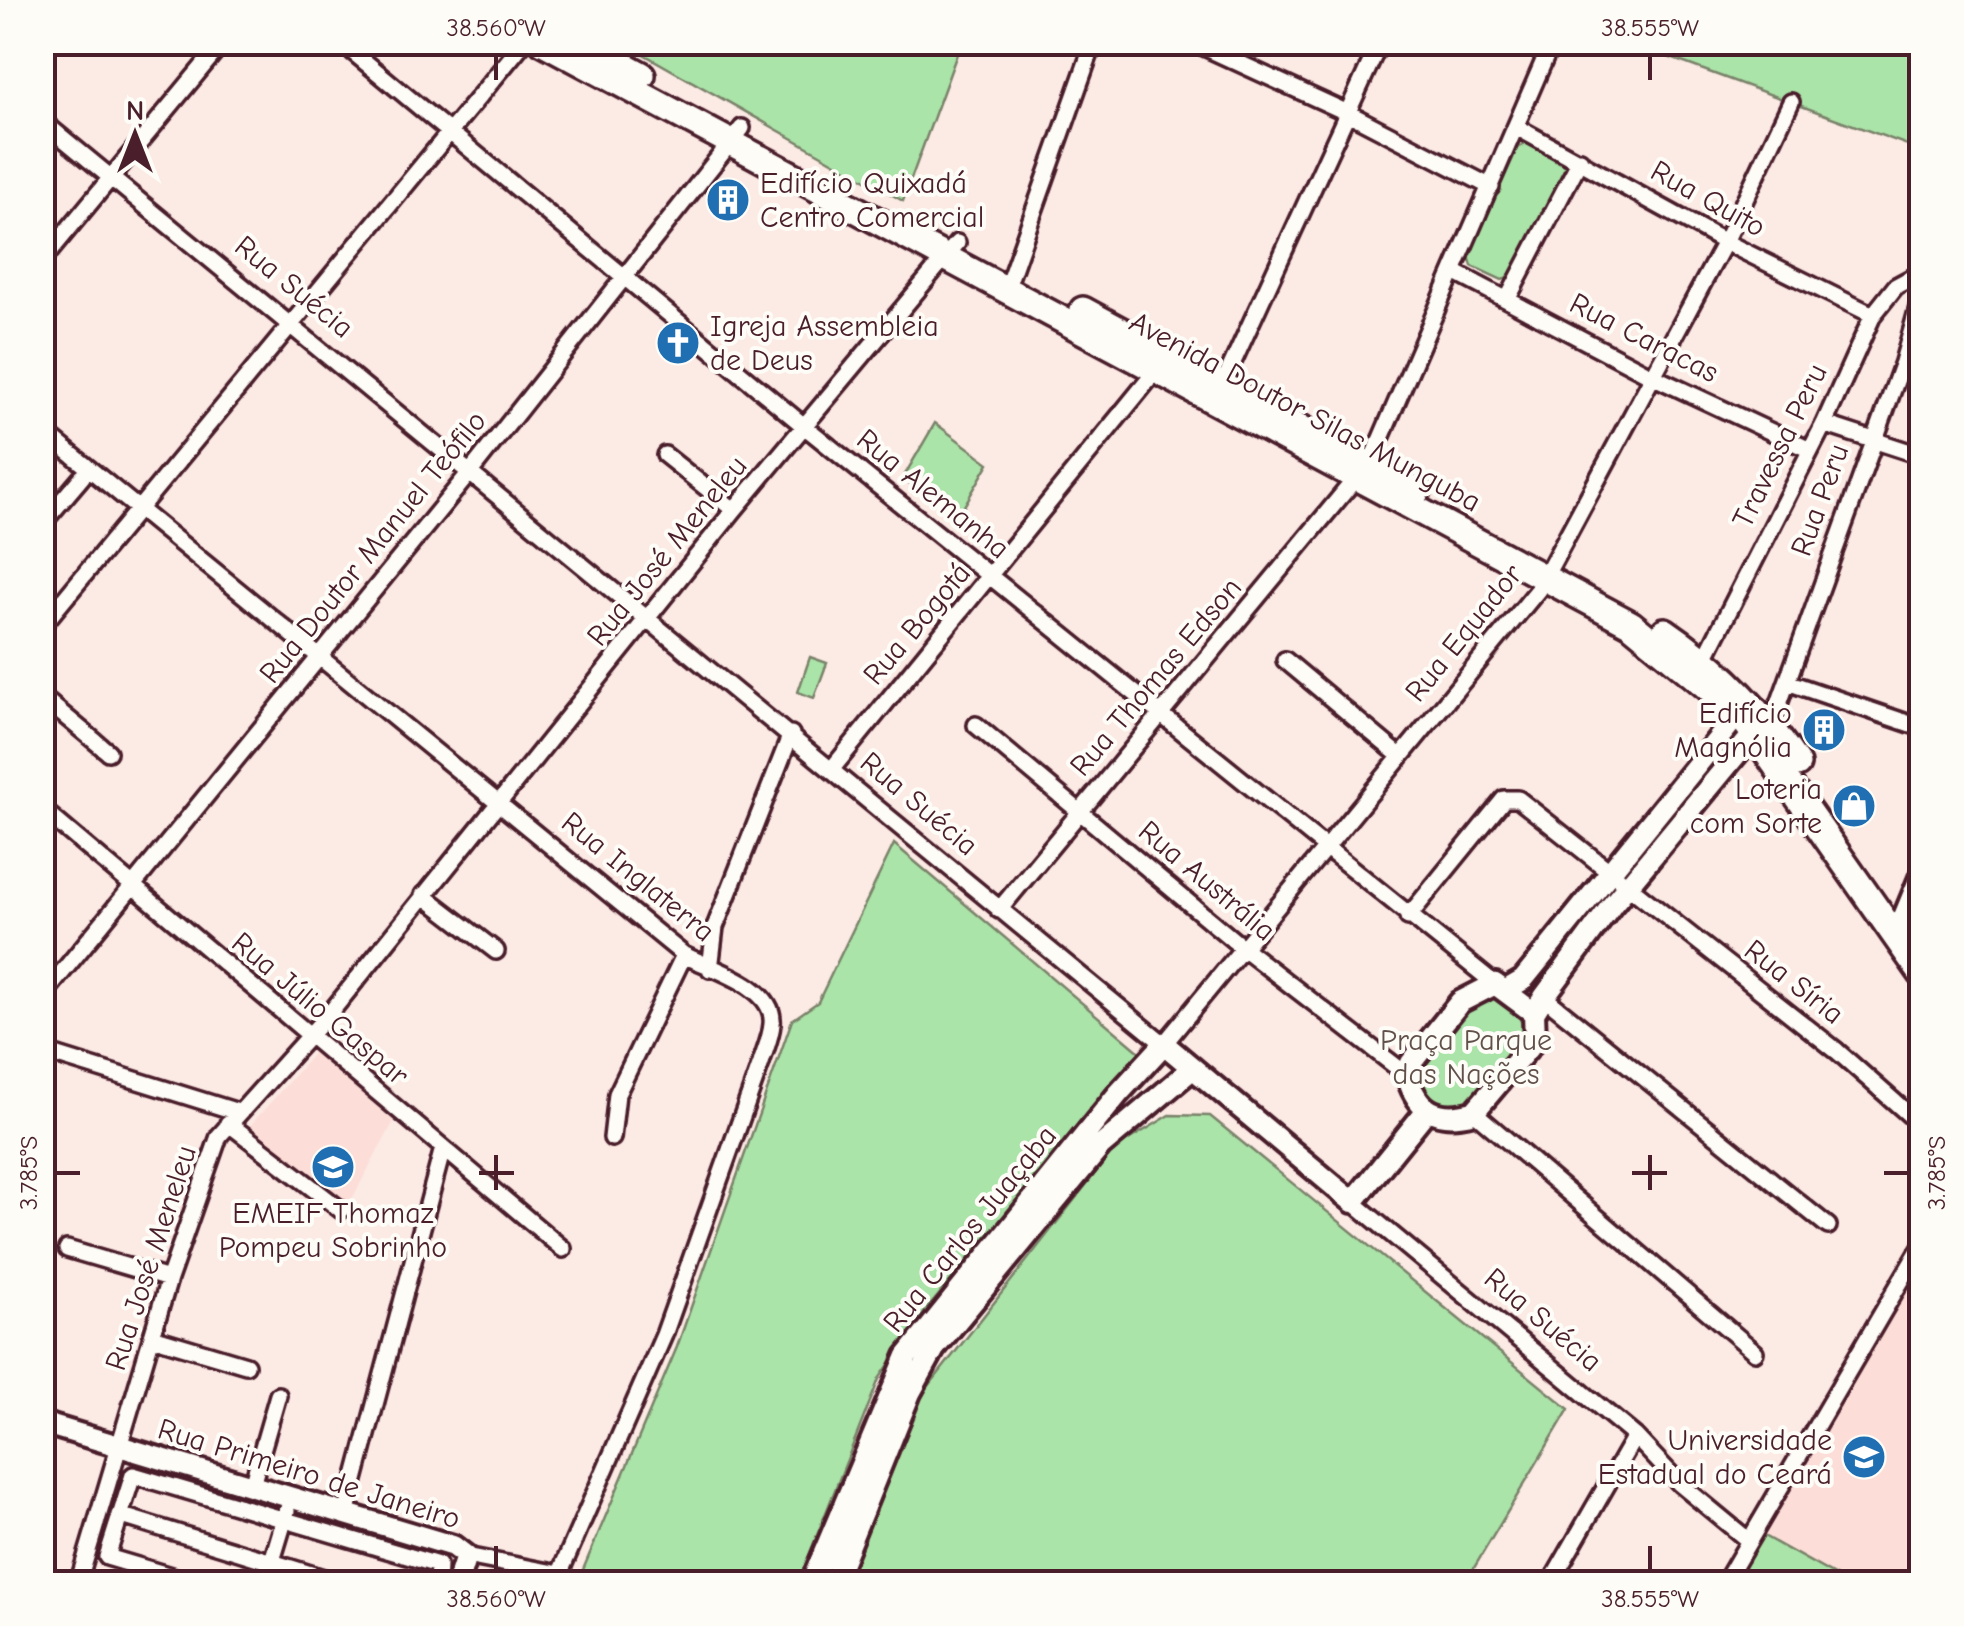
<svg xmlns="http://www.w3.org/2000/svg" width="1964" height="1626" font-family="'Comic Neue',sans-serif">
<rect width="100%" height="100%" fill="#fceae4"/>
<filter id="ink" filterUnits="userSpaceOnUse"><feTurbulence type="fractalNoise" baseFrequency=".01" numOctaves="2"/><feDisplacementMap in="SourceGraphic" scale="20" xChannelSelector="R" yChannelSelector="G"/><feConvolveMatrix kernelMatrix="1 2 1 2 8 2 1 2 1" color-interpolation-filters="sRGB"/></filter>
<g filter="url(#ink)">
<!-- built -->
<path fill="#fcddd7" d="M 315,1052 L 394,1121 L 347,1208 L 249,1127 Z
M 1921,1258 L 1921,1583 L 1733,1584 Z"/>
<!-- green -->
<path fill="#aae4a8" stroke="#7a826a" stroke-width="2.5" d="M 624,43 L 961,43 L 903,201 Z
M 1630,43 L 1921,43 L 1921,150 Z
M 1527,143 L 1566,162 L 1568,171 L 1512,277 L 1502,280 L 1472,266 L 1469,256 L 1518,147 Z
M 935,423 L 989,463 L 956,520 L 903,478 Z
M 810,657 L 827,663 L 814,698 L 798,692 Z
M 894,844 L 1141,1053 L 927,1309 L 879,1379 L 798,1583 L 577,1584 L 677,1347 L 792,1020 L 818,1002 Z
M 1501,994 C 1551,1035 1501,1067 1470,1102 C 1456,1105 1437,1107 1425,1094 C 1401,1067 1458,1017 1476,996 Z
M 1170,1115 L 1210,1116 L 1569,1409 L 1465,1583 L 845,1583 L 921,1396 L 1115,1148 Z
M 1762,1535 L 1839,1578 L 1836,1583 L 1734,1583 Z"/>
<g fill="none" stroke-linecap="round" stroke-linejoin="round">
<defs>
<path id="minor" d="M 341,42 L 804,426 L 1495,984
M 1193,42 L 1348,113 L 1491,187
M 42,121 L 1164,1044 L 1538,590 L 1725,242 L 1791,102
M 1518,128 L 1725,242 L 1873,315
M 42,261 L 223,42
M 1454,272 L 1652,376 L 1810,450
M 1007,287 L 1094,42
M 1508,298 L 1580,160
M 1222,386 L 1380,42
M 1824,424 L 1922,456
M 42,430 L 684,955 C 711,969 776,986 772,1024 C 771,1037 765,1050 761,1063 L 664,1335 L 555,1584
M 665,455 L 734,510
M 1369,466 L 1552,42
M 42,524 L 82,477
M 42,626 L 524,42
M 1705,658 L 1824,424 L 1873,315 L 1896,286 L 1922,272
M 1285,660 L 1400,756
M 1787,682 L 1922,728
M 42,697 L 108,752
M 976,725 L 1244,949 L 1407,1075
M 1771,726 L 1903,362 L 1922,293
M 831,770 L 1155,372
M 42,809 L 563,1249
M 423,895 L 496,951
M 999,910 L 1355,479
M 1408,917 L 1504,799 L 1518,799 L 1837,1051 L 1922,1126
M 710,969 L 715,927 L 791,734
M 42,997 L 471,471 L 742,128
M 1544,997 L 1828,1226
M 42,1051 L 238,1112
M 1474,1112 L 1755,1352
M 228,1123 L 341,1210
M 612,1138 L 617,1094 L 684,955
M 1353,1202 L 1635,1436 L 1680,1484 L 1749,1541
M 67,1249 L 169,1279
M 152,1337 L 246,1365
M 252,1485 L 278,1395
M 346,1514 L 443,1148
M 119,1515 L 343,1584
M 466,1556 L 559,1574
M 78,1584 L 169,1279 L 219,1136 L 334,1008 L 734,510 L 957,243
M 198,1584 L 107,1557 L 133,1475 L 438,1565 L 437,1584
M 265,1584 L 287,1511
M 1550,1584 L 1635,1436
M 1724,1584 L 1922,1245"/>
<path id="tertiary" d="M 1896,936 L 1922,873
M 1506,990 L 1523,980 L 1739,713
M 1534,1013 L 1495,984 L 1460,1002 L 1411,1063 L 1407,1075 C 1417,1111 1437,1122 1474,1112 L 1535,1040 L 1534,1013 L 1544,997 L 1612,905 L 1754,733
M 42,1423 L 453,1546 L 466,1556 L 457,1584
M 811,1584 L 907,1356 L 1118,1094 L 1164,1044 L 1353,1202 L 1426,1111
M 833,1584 L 910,1393 L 934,1349 L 1101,1146 L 1192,1069"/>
<path id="primary" d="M 543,42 L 1631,624 L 1739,713 L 1922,974
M 581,42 L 642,75
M 1083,310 L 1417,491
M 1665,631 C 1719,668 1761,710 1797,764"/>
</defs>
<!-- minor casing -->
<use href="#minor" stroke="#4a1f2b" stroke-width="22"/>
<!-- tertiary casing -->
<use href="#tertiary" stroke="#4a1f2b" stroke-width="28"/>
<!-- primary casing -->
<use href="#primary" stroke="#4a1f2b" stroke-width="32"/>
<!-- minor -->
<use href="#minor" stroke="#fdfcf7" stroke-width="15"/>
<!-- tertiary -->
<use href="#tertiary" stroke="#fdfcf7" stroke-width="20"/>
<!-- primary -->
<use href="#primary" stroke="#fdfcf7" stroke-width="25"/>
</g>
</g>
<!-- ticks -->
<path fill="none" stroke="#4a1f2b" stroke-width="4" d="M 496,55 L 496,80M 1650,55 L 1650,80M 496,1155 L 496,1190M 1650,1155 L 1650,1190M 55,1173 L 80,1173M 479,1173 L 514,1173M 1632,1173 L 1667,1173M 1884,1173 L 1909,1173M 496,1546 L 496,1571M 1650,1546 L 1650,1571"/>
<!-- icons -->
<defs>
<symbol id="building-disc" viewBox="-11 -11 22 22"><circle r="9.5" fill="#1f6fb2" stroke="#fdfcf7"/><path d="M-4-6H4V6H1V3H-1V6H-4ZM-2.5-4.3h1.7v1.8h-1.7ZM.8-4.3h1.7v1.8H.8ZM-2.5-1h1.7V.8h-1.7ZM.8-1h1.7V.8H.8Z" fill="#fff"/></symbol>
<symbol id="church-disc" viewBox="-11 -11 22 22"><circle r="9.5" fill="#1f6fb2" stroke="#fdfcf7"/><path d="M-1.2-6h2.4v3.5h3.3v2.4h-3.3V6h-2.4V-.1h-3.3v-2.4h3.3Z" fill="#fff"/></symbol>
<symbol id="shop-disc" viewBox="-11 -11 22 22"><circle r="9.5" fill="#1f6fb2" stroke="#fdfcf7"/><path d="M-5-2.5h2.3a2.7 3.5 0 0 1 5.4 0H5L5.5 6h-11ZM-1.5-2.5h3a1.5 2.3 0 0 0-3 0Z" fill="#fff"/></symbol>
<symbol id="school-disc" viewBox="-11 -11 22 22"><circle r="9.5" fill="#1f6fb2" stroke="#fdfcf7"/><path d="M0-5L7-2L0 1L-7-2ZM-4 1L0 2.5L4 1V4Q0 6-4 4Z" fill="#fff"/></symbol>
<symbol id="university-disc" viewBox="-11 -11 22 22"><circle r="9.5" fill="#1f6fb2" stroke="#fdfcf7"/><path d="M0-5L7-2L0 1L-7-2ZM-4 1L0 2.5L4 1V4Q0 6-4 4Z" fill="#fff"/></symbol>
</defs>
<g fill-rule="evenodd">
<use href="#building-disc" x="703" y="175" width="50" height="50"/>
<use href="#church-disc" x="653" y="318" width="50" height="50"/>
<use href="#building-disc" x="1799" y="705" width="50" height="50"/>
<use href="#shop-disc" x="1829" y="781" width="50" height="50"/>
<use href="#school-disc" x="308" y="1142" width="50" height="50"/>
<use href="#university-disc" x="1839" y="1432" width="50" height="50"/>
</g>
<g text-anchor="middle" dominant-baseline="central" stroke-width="8" stroke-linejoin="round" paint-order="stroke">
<!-- poi labels -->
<g font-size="30" fill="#4a1f2b" stroke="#fdfcf7" text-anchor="end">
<text x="760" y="183" text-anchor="start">Edifício Quixadá<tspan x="760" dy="34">Centro Comercial</tspan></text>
<text x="710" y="326" text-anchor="start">Igreja Assembleia<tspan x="710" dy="34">de Deus</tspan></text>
<text x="1792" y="713">Edifício<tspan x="1792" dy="34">Magnólia</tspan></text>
<text x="1822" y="789">Loteria<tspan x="1822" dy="34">com Sorte</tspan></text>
<text x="333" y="1213" text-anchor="middle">EMEIF Thomaz<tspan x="333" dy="34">Pompeu Sobrinho</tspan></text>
<text x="1832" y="1440">Universidade<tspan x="1832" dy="34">Estadual do Ceará</tspan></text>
</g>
<!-- street labels -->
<g font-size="30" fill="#4a1f2b" stroke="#fdfcf7">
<text transform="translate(1708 199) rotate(29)">Rua Quito</text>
<text transform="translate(294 287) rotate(39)">Rua Suécia</text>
<text transform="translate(1644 338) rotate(27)">Rua Caracas</text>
<text transform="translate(1305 412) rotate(28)">Avenida Doutor Silas Munguba</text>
<text transform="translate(1780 446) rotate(-64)">Travessa Peru</text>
<text transform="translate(933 494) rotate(39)">Rua Alemanha</text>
<text transform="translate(1820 500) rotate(-70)">Rua Peru</text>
<text transform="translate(373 547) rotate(-51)">Rua Doutor Manuel Teófilo</text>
<text transform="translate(667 551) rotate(-51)">Rua José Meneleu</text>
<text transform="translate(917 624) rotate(-50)">Rua Bogotá</text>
<text transform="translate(1464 633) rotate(-51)">Rua Equador</text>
<text transform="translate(1156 677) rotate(-50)">Rua Thomas Edson</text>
<text transform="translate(919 804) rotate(40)">Rua Suécia</text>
<text transform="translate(638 877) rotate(39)">Rua Inglaterra</text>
<text transform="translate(1207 881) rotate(40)">Rua Austrália</text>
<text transform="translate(1794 982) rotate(38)">Rua Síria</text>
<text transform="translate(320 1009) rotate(40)">Rua Júlio Gaspar</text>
<text transform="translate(970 1229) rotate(-51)">Rua Carlos Juaçaba</text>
<text transform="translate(151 1258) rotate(-72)">Rua José Meneleu</text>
<text transform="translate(1543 1320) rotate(40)">Rua Suécia</text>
<text transform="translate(309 1474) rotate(17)">Rua Primeiro de Janeiro</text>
</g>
<!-- park labels -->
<g font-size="30" fill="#62504a" stroke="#fdfcf7">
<text x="1466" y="1040">Praça Parque<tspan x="1466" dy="34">das Nações</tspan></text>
</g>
</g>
<!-- margin -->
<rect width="1964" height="1626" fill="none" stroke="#fdfcf7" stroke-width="110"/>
<!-- north arrow -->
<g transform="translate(135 135)" stroke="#fdfcf7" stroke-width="8" paint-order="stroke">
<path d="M0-8L18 38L0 25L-18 38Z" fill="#4a1f2b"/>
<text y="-15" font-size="28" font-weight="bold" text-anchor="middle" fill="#4a1f2b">N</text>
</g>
<rect x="55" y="55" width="1854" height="1516" fill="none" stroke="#4a1f2b" stroke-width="4"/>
<g font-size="25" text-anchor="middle" fill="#4a1f2b">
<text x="496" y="36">38.560°W</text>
<text x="1650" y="36">38.555°W</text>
<text transform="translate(28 1173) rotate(-90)" y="9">3.785°S</text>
<text transform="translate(1936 1173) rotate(-90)" y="9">3.785°S</text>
<text x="496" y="1607">38.560°W</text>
<text x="1650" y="1607">38.555°W</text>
</g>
</svg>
